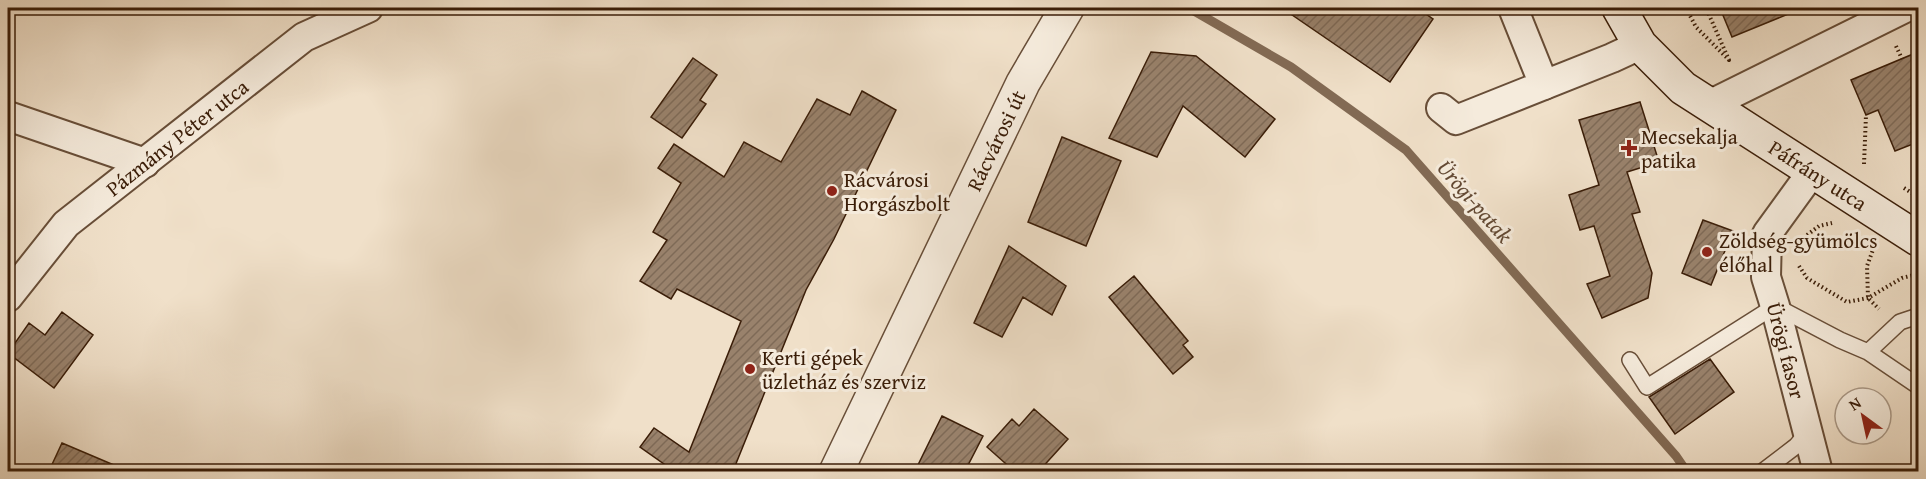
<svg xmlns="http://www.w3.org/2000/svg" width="1926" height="479" font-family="'Gentium Book Plus',serif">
<defs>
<pattern id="building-hatch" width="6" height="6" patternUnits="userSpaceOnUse" patternTransform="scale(1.5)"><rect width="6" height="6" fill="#99826c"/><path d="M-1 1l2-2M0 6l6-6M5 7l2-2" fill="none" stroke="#7e6a57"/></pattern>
</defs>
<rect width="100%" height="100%" fill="#f0e0c9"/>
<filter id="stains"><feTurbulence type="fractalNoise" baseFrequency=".00333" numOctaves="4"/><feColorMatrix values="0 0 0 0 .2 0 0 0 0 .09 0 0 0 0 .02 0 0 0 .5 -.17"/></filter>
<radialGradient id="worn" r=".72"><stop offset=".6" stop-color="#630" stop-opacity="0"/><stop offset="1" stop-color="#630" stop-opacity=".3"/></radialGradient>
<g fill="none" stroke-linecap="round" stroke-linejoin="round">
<!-- stream -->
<path stroke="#826a54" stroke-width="9" d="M 1189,8 L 1291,67 L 1406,150 L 1676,456 L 1687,472"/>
</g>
<!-- building -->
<path fill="url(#building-hatch)" stroke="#3a1d08" stroke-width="1.5" d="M 1282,8 L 1417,8 L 1433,19 L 1390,82 Z
M 1720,8 L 1803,8 L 1732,37 Z
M 1151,52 L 1196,56 L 1275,119 L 1245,157 L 1183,106 L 1157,157 L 1109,138 Z
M 1918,52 L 1918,142 L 1895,151 L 1878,110 L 1866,115 L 1851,80 Z
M 693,58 L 717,75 L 700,100 L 706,104 L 682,138 L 651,117 Z
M 862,91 L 896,110 L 834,239 L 806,290 L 733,471 L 674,471 L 640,447 L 654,428 L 689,452 L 741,321 L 677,289 L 671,299 L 640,281 L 667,240 L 653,232 L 681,183 L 658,168 L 674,144 L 724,177 L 744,142 L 781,162 L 817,99 L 850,115 Z
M 1640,102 L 1659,162 L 1627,172 L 1640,212 L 1632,214 L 1652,273 L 1648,298 L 1602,318 L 1587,284 L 1610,276 L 1594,226 L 1580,230 L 1569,195 L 1599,185 L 1579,120 Z
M 1062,137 L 1121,161 L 1086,246 L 1028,222 Z
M 1703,220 L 1733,231 L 1711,285 L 1682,273 Z
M 1009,246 L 1066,286 L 1052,315 L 1023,297 L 1002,337 L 974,323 Z
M 1134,276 L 1188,341 L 1183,345 L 1193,357 L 1173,374 L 1109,297 Z
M 62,312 L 93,335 L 54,388 L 8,353 L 29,323 L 45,335 Z
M 1710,359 L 1734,392 L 1675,434 L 1649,397 Z
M 1034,409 L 1068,439 L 1039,471 L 1014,471 L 987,447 L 1012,419 L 1019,426 Z
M 942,416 L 983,436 L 965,471 L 915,471 Z
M 62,443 L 128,471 L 49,471 Z"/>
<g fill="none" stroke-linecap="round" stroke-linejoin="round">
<defs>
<path id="service" d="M 1868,352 L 1900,322 L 1918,316
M 1630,360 L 1647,387 L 1775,306 L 1840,340 L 1868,352 L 1918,386
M 1762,472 L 1796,446 L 1808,432"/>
<g id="minor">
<path d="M 1513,8 L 1544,85"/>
<path d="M 1709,105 L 1905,8"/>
<path d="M 1441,108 L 1456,120 L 1612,58 L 1640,45"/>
<path d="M 8,116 L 145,163"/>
<path id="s1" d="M 1812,172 L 1767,234 L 1766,277 L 1775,306 L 1818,472"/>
<path id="s2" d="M 8,297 L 66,224 L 304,37 L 368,8"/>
</g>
<g id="tertiary">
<path id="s3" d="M 836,472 L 1023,83 L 1067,8"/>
</g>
<g id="secondary">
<path id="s4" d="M 1619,8 L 1640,45 L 1683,88 L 1918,239"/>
</g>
</defs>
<!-- service casing -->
<use href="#service" stroke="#684e38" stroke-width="18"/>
<!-- minor casing -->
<use href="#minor" stroke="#684e38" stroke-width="32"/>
<!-- tertiary casing -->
<use href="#tertiary" stroke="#684e38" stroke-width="36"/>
<!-- secondary casing -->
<use href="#secondary" stroke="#3a1d08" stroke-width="36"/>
<!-- path -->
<path stroke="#3a1d08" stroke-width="4" stroke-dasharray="1.5 3" stroke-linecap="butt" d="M 1686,8 L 1696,27 L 1729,60 L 1706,8
M 1896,46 L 1902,59
M 1864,164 L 1866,115
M 1904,188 L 1918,197
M 1807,235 L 1819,226 L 1832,223
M 1874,247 L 1867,266 L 1868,298 L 1879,309
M 1799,266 L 1807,278 L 1847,302 L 1868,298 L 1902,278 L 1918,274"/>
<!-- service -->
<use href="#service" stroke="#f5ebdc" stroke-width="15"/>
<!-- minor -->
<use href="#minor" stroke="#f5ebdc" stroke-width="28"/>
<!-- tertiary -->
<use href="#tertiary" stroke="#f5ebdc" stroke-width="33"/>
<!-- secondary -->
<use href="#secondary" stroke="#f5ebdc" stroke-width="33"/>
</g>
<!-- markers -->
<g fill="#8f2418" stroke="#f5ebdc" stroke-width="2">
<path d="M1626 139h6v6h6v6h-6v6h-6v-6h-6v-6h6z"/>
<circle cx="832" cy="191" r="6"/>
<circle cx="1707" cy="252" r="6"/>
<circle cx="750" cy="369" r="6"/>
</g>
<g text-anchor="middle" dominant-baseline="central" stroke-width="6" stroke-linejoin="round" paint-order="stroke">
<!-- poi labels -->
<g font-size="21" fill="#3a1d08" stroke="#f5ebdc" text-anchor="start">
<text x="1641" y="136">Mecsekalja<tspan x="1641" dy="24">patika</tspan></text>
<text x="844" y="179">Rácvárosi<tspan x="844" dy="24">Horgászbolt</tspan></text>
<text x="1719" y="240">Zöldség-gyümölcs<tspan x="1719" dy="24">élőhal</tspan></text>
<text x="762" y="357">Kerti gépek<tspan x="762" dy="24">üzletház és szerviz</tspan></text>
</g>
<!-- street labels -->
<g font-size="21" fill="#3a1d08" stroke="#f5ebdc">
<text stroke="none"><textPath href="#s2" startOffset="234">Pázmány Péter utca</textPath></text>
<text stroke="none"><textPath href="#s3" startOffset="368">Rácvárosi út</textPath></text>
<text stroke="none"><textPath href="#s4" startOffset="264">Páfrány utca</textPath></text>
<text stroke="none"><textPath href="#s1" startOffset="196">Ürögi fasor</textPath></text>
</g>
<!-- water labels -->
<g font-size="22" font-style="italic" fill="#644a34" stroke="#f5ebdc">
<text transform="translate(1475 201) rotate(49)">Ürögi-patak</text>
</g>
</g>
<!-- margin -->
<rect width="1926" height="479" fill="none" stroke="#f0e0c9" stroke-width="30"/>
<rect x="9" y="9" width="1908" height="461" fill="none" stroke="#3a1d08" stroke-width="3"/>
<rect x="15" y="15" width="1896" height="449" fill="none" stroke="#3a1d08" stroke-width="1.5"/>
<!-- north arrow -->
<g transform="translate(1863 416) rotate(327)"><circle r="28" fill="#f5ebdc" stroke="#aa9987" stroke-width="1.5"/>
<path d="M0-4.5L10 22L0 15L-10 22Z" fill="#8f2418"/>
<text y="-9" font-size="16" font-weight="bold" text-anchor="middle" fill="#3a1d08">N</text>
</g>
<rect width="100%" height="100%" filter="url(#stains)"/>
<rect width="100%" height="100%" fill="url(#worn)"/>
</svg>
